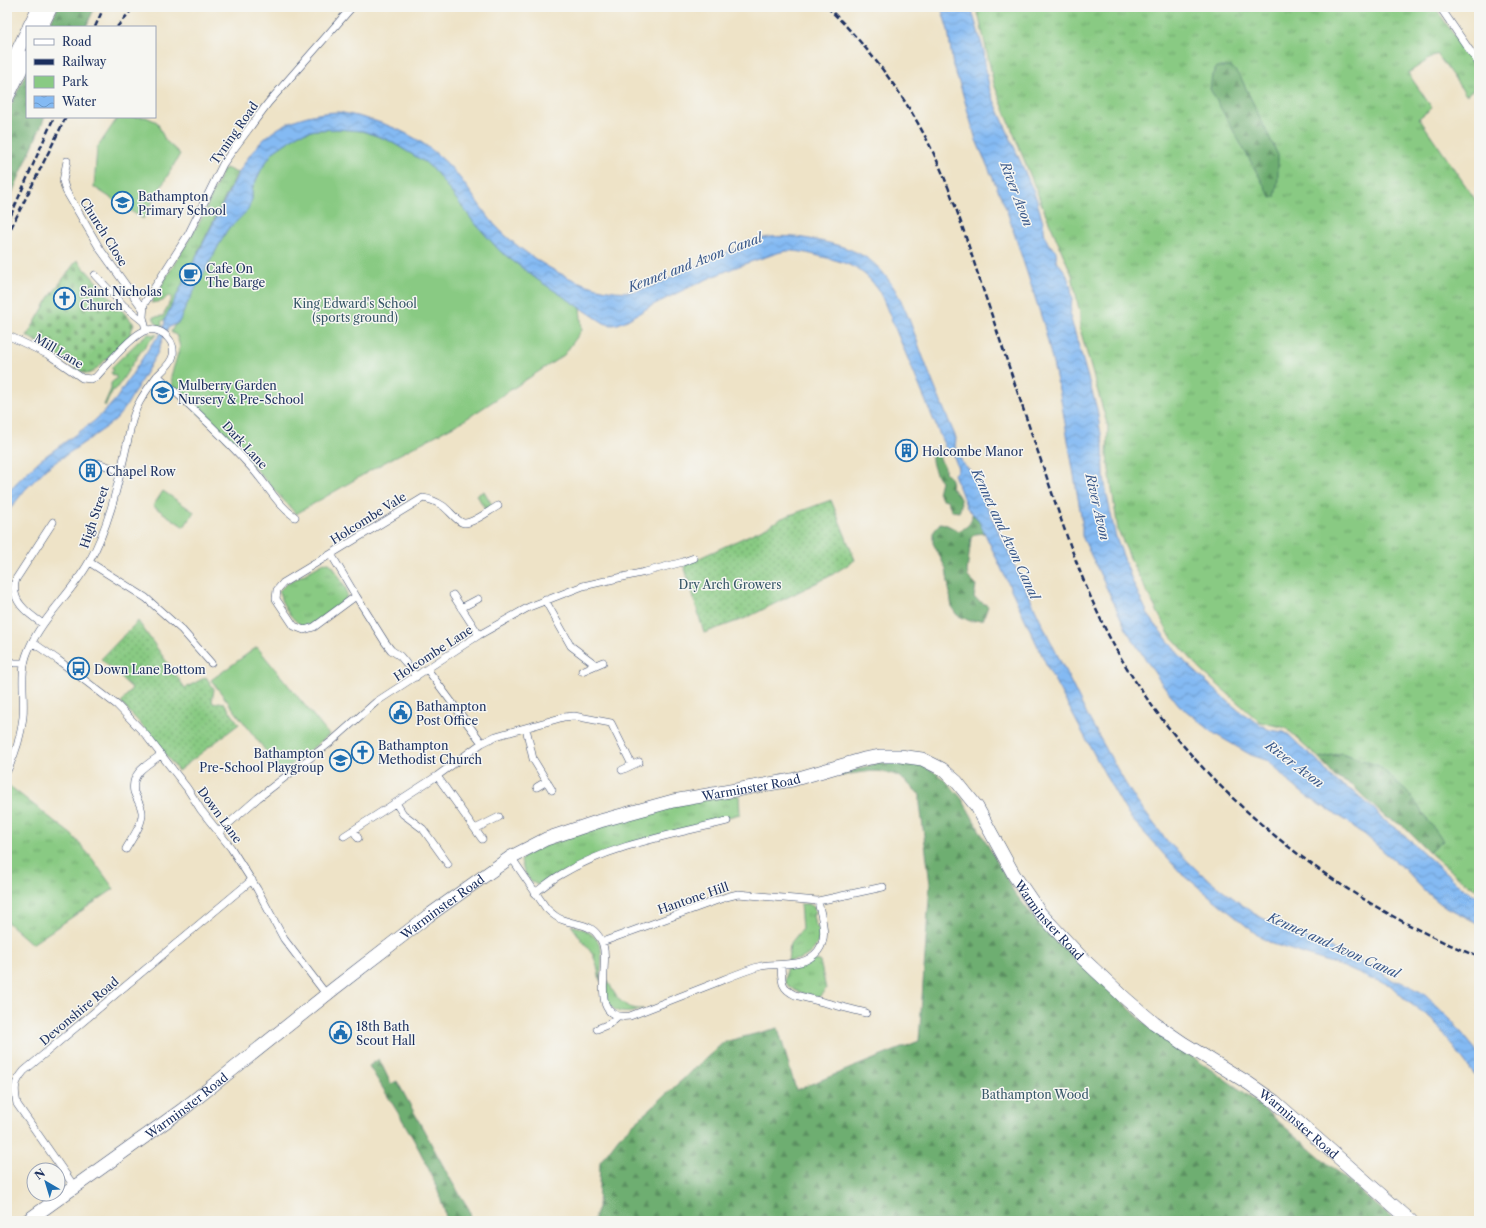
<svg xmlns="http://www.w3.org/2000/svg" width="1486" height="1228" font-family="'Libre Caslon Text',serif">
<defs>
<pattern id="grass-tufts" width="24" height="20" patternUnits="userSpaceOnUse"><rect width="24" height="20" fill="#89ca83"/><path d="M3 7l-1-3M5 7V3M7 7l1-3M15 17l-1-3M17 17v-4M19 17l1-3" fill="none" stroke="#6fa46e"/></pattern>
<pattern id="forest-firs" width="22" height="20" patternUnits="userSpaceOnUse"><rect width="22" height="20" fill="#6eae71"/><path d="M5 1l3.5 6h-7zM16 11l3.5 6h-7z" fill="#5a8e60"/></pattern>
<pattern id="cemetery-stones" width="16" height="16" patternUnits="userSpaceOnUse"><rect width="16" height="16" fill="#89ca83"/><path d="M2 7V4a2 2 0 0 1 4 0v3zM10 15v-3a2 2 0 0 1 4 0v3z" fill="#6fa46e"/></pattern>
<pattern id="garden-dots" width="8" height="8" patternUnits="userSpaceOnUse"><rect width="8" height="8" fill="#89ca83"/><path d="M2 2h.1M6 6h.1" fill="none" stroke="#6fa46e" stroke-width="1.8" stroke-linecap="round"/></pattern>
<pattern id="water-waves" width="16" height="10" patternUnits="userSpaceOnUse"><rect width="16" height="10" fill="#84baf3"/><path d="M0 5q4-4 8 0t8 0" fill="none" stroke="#6b98c8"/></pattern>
</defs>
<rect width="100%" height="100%" fill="#f6f6f2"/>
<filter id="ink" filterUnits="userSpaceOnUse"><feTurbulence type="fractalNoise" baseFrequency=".025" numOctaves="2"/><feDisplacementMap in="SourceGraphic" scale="8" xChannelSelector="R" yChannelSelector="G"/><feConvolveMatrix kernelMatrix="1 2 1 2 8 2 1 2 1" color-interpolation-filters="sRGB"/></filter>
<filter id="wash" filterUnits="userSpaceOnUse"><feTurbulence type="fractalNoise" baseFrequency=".012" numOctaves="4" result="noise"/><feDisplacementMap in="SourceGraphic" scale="16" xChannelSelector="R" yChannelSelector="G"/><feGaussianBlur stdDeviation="0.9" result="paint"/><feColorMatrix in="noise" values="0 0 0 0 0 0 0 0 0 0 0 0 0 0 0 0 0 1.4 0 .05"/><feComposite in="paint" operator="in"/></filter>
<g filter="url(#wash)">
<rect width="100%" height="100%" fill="#eee3c7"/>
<!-- grass -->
<path fill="url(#grass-tufts)" stroke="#527c70" d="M 976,7 L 1435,7 L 1479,72 L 1479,85 L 1466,95 L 1437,54 L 1408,73 L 1432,108 L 1419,118 L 1479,205 L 1479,891 L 1455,875 L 1429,852 L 1442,841 L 1379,766 L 1342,753 L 1319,758 L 1286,728 L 1260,722 L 1201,670 L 1169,634 L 1134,567 L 1118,530 L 1107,456 L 1108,427 L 1080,329 L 1080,314 L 1072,275 L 1044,210 L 994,84 L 979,17 Z
M 226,168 L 237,173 L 165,319 L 161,322 L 162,325 L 161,327 L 156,323 L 153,317 L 163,316 L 172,297 L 168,296 L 163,301 L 151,303 L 202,218 L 223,170 Z
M 148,334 L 157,335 C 142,344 127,375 115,390 L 113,390 L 105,406 L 104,405 L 111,389 L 111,383 L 117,378 L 111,373 L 113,370 L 111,368 L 142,338 Z
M 484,491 L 492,505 L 486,511 L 477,495 Z
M 324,563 L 329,563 L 333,566 L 346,589 L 347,595 L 345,600 L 312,624 L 304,627 C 293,622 280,603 279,591 L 285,585 Z
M 7,784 L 72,835 L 91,857 L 114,889 L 32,944 L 7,922 Z
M 739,795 L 740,814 L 626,844 L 541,885 C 530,885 523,871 521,861 L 526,854 L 547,845 L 617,821 L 685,802 Z
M 800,904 L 809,904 L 814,907 L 815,912 L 813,915 L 815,925 C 827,933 815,951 806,956 C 801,960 794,960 788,961 L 790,944 L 802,929 Z
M 571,925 C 606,935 603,950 600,981 L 597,965 L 593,955 Z
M 812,960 L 820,961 L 826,989 L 819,997 C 806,994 794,993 785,982 L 786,969 L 788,968 L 799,968 Z
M 608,980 C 614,996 624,1010 643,1009 C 630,1014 611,1016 607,998 C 605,992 607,986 608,980 Z"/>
<!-- forest -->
<path fill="url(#forest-firs)" stroke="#446e68" d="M 58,7 L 95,7 L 86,27 L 48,27 Z
M 1217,67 L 1232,67 L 1241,78 L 1278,155 L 1278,179 L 1275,197 L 1271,198 L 1210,89 L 1212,75 Z
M 27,71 L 27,117 L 45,117 L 7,205 L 7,114 Z
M 934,449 C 941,455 939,460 945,467 L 945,472 C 950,477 953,481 951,488 C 959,494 964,503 959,512 L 952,511 L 947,500 L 942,499 L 938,493 L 941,481 C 934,474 931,460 931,450 Z
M 972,514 L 978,519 L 985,533 L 975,534 L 971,538 L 967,572 L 968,577 L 976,585 L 974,598 L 988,606 L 983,620 L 970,621 L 957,615 L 952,608 L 946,569 L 933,543 L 933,533 L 940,523 L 945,524 L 959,531 C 967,527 972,524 972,514 Z
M 1342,753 L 1379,766 L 1410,795 L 1443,841 L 1429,852 L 1402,825 L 1385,817 L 1353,786 L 1335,777 L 1319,758 Z
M 897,761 L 910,762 L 923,766 L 936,773 L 948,783 L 962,799 L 1014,892 L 1035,919 L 1150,1028 L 1245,1093 L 1395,1221 L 593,1221 L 598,1208 L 600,1162 L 619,1137 L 724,1042 L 778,1028 L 796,1090 L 919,1041 L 930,884 L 920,804 L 920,795 C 914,790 908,782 901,778 C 884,767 861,772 842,776 L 841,774 L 877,763 Z
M 379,1059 L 391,1084 L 397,1081 L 452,1182 L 469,1209 L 472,1221 L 447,1221 C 434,1165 399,1115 369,1066 Z"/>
<!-- cemetery -->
<path fill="url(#cemetery-stones)" stroke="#527c70" d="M 77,260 L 134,324 L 129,337 L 93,372 L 87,374 L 82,372 L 50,350 L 27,336 L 49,298 Z"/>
<!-- park -->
<path fill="#89ca83" stroke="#527c70" d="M 118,117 L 146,117 L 157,122 L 165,140 L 180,154 L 143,219 L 94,187 L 97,148 Z
M 337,129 L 363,131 L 388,140 L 425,162 L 436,172 L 473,221 L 500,251 L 538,280 L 580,307 L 582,330 L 564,355 L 463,421 L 385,462 L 296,514 L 253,466 L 173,388 L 171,376 L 180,347 L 177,336 L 171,332 L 174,326 L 179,322 L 188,302 L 227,230 L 239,219 L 252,199 L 252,189 L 262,168 L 273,152 L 299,134 L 315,130 Z
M 163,491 L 194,512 L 184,527 L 153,506 Z
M 257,647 L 329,735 L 282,772 L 211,680 Z"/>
<!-- garden -->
<path fill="url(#garden-dots)" stroke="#527c70" d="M 831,500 L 855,560 L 830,576 L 746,618 L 704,633 L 684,565 L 767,527 L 782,518 Z
M 138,621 L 185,688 L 206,677 L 214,689 L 212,701 L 214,704 L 219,702 L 224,703 L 239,724 L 178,771 C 160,747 142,724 121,703 L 132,688 L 101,659 Z"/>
<!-- water -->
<path fill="url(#water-waves)" stroke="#5074a8" d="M 941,7 L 971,7 L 984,52 L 985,65 L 990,91 L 1037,200 C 1038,208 1041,214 1043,222 C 1044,228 1044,235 1047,241 C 1051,250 1058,245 1056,260 L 1066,273 L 1071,288 L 1072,299 L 1070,316 L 1097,409 L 1100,429 L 1103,443 L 1104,476 L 1106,491 L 1115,534 L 1133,583 L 1149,616 L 1161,632 L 1185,662 L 1224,698 L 1239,711 L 1269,730 L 1284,732 L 1289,735 L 1300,746 L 1317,760 L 1333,780 L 1354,792 L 1375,810 L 1381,818 L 1402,833 L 1457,884 L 1479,898 L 1479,924 L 1441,904 L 1424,890 L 1404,869 L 1364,834 L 1354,828 L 1347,821 L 1306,796 L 1288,781 L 1269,761 L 1251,755 L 1215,734 L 1179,705 L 1160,681 L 1127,631 L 1082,536 L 1082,521 L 1060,394 L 1044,325 L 1006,208 L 976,140 L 962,91 L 953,66 L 948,30 Z
M 338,112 C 375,119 410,130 439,156 C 462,175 475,202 494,224 C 525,258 587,297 635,291 C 652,288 668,279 683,272 C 706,261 729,251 752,241 C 773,234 794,236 815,240 C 835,244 855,249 871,261 C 902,286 912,330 926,365 C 935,389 946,414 956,438 L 955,447 L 962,462 L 969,469 L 1048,636 L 1087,715 L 1124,781 L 1137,802 L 1168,842 L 1199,872 L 1253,913 L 1289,932 L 1362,961 L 1380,970 L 1387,977 L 1394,981 L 1403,982 L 1424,994 L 1452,1021 L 1475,1049 L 1479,1056 L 1479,1081 L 1432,1019 L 1407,1001 L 1390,985 L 1377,980 L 1371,979 L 1344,967 L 1273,944 L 1260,937 L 1180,872 L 1129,816 L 1108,780 L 1049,670 L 978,519 L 967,508 L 954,474 L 958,470 C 957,462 952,451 945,447 L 882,297 C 870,273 853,264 827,258 C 814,255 799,250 786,251 C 777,252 768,257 759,259 C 725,270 691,286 659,302 C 647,307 625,324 613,325 C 610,325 607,324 604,323 L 538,280 L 500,251 L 473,221 L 436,172 L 425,162 L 388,140 L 363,131 L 337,129 L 315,130 L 299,134 L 273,152 L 262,168 L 252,189 L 252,199 L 248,210 L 239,219 L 227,230 L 188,302 L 179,322 L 168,328 L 162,340 L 158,352 L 125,408 L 116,419 L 101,431 L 47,468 L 24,491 L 7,513 L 7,494 L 15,484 L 40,460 L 93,422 L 107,409 L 116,399 L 153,342 C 160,337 165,327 165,319 L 238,174 C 261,132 290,114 338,112 Z"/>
</g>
<g filter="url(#ink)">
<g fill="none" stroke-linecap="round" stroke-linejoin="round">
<defs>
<path id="street" d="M 1440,7 L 1479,64
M 67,161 L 63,181 L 66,191 L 100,249 L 143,309
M 95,275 L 123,305 L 144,322
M 146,330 L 143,317 L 144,304 L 188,235 L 223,164 L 233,150 L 268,103 L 352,7
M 7,335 L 49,355 L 82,378 L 91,379 L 96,377 C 107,365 133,333 147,330 C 154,328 164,332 168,338 C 172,342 174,349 173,355 C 172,363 163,370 157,376 C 151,384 145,392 140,401 C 134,411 131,423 129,435 C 119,478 111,523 89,562 C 72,593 42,617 28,651 C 19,672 25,695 23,717 C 21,735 15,755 7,771
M 158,376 C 190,405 221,434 250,466 C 266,483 276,504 295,517
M 98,463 L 121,471
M 331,554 L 356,596 L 314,627 L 304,630 L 294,626 L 276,599 L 277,590 L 283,583 Z
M 331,554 L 423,498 C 430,499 437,502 443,506 C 449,510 459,524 465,523 C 474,523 490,510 498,506
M 89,562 L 146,598 L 182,630 L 211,663
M 453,595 L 479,635
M 356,596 L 385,642 L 391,650 L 400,656 L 405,662 L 416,677
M 545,600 L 571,646 L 596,665 L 603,662
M 461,608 L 478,599
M 43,624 C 27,613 9,600 16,579 L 53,522
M 32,642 L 58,660 L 117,705 L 145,734 L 187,788 L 201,810 L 231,848 L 257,889 L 284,939 L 326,994
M 7,659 L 14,663 L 23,663
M 582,671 L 596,665
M 526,728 L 533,759 L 552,790
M 482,743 L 496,736 L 564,717 L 574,716 L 611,723 L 632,765
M 622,770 L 639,762
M 437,776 L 482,839
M 537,787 L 547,781
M 396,803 L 403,814 L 423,829 L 448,864
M 475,829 L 499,817
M 353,830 L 358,838
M 219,832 L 258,798 L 332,741 L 376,702 L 479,635 L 529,607 L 583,586 L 645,572 L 683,562 L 694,558
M 344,836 L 437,776 L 482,743 L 427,669
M 126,849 C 132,838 143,824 142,812 C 141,805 136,798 134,792 C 130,773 148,764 161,755
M 511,857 L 546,908 C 551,913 556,918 563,920 C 580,926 593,923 602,942 C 612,964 586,1022 630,1016 C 658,1005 687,994 715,983 C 730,977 746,970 761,966 C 781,962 803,969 818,951 C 829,936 821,917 818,901 L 738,894 L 726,897 L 602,942
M 535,893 C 543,887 551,880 560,875 C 610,845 671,835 727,821
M 818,901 L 883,887
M 781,965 C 782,980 780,988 795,995 L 866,1013
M 597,1029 L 609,1024 L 618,1016
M 74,1186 L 17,1104 C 14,1088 14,1083 24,1071 L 252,880"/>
<g id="highway">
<path d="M 29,27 L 39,7"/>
<path d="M 41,27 L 51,7"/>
<path d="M 7,73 L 27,31"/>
<path d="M 7,98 L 27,57"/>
<path id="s1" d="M 27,1221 L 182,1110 L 336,987 L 428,916 L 511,857 L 546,839 L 600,821 L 673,801 L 792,780 L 864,759 L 881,756 L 900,756 L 922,759 L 942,769 L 957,782 L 977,807 L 1014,875 L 1040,913 L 1081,957 L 1127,1000 L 1154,1023 L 1183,1043 L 1248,1083 L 1274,1101 L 1411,1221"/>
</g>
</defs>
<!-- street casing -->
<use href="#street" stroke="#3b4a6e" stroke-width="8"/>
<!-- highway casing -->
<use href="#highway" stroke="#3b4a6e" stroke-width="14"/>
<!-- street -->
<use href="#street" stroke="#fff" stroke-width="7"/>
<!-- highway -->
<use href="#highway" stroke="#fff" stroke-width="13"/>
<!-- rail -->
<path stroke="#1b2f5e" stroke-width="2.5" stroke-dasharray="6 3" stroke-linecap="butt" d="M 827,7 C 870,48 907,98 933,152 C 956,200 970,253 988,304 C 1007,361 1026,418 1046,475 C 1065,532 1084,589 1112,642 C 1188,783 1332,899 1479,957
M 95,27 L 104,7
M 117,27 L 134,7
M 7,224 L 54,117
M 7,236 L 66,117"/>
</g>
</g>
<!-- icons -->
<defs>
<symbol id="school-ring" viewBox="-11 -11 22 22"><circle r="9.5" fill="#f6f6f2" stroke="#1f6fb2" stroke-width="1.5"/><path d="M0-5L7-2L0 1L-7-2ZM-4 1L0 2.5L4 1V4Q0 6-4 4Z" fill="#1f6fb2"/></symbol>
<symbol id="cafe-ring" viewBox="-11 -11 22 22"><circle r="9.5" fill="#f6f6f2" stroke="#1f6fb2" stroke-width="1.5"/><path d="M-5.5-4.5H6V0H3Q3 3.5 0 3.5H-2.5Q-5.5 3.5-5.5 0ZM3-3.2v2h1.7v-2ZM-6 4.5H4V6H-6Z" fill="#1f6fb2"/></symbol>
<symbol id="church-ring" viewBox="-11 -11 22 22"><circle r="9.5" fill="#f6f6f2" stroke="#1f6fb2" stroke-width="1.5"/><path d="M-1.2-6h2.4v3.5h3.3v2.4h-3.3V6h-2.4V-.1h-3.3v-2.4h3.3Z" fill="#1f6fb2"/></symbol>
<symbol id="building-ring" viewBox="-11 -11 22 22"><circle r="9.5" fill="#f6f6f2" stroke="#1f6fb2" stroke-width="1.5"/><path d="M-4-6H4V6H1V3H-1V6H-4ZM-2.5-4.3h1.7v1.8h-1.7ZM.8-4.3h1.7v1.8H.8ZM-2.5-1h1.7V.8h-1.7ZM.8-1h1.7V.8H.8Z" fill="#1f6fb2"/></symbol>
<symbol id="bus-ring" viewBox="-11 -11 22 22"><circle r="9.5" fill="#f6f6f2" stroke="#1f6fb2" stroke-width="1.5"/><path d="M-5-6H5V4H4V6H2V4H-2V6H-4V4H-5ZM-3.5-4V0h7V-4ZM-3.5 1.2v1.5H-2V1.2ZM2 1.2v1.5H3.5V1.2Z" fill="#1f6fb2"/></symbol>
<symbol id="civic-ring" viewBox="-11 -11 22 22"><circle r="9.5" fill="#f6f6f2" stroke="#1f6fb2" stroke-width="1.5"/><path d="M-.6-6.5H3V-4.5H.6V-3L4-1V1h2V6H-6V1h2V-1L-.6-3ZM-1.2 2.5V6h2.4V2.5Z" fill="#1f6fb2"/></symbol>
</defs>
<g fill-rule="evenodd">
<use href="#school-ring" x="110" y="190" width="25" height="25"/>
<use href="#cafe-ring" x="178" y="262" width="25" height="25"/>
<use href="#church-ring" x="52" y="286" width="25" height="25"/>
<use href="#school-ring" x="150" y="380" width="25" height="25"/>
<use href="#building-ring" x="894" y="438" width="25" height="25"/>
<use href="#building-ring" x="78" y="458" width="25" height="25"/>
<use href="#bus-ring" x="66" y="656" width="25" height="25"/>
<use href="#civic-ring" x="388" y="700" width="25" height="25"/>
<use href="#church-ring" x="350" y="740" width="25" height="25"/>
<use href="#school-ring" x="328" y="748" width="25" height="25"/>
<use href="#civic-ring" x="328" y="1020" width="25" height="25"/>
</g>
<g text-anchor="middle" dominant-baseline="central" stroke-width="3" stroke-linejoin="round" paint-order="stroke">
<!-- street labels -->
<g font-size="12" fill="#1b2f5e" stroke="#f6f6f2">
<text transform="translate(234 133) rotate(-55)">Tyning Road</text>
<text transform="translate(104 232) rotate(58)">Church Close</text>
<text transform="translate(59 351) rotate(31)">Mill Lane</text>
<text transform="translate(245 445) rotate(47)">Dark Lane</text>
<text transform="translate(94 517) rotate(-71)">High Street</text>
<text transform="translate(368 518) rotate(-32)">Holcombe Vale</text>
<text transform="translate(433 653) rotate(-33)">Holcombe Lane</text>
<text stroke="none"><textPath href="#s1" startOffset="857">Warminster Road</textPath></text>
<text transform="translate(220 815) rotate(54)">Down Lane</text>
<text transform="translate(693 898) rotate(-19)">Hantone Hill</text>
<text stroke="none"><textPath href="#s1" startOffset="521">Warminster Road</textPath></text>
<text stroke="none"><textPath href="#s1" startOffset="1241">Warminster Road</textPath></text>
<text transform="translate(79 1011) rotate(-40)">Devonshire Road</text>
<text stroke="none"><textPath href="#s1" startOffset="197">Warminster Road</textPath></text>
<text stroke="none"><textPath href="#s1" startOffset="1565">Warminster Road</textPath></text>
</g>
<!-- poi labels -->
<g font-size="12" fill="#1b2f5e" stroke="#f6f6f2" text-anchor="start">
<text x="138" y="196">Bathampton<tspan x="138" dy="14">Primary School</tspan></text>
<text x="206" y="268">Cafe On<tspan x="206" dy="14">The Barge</tspan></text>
<text x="80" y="291">Saint Nicholas<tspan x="80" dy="14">Church</tspan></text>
<text x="178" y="385">Mulberry Garden<tspan x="178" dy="14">Nursery &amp; Pre-School</tspan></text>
<text x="922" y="451">Holcombe Manor</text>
<text x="106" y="471">Chapel Row</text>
<text x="94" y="669">Down Lane Bottom</text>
<text x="416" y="706">Bathampton<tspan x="416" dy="14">Post Office</tspan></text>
<text x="378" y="745">Bathampton<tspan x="378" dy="14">Methodist Church</tspan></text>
<text x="324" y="753" text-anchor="end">Bathampton<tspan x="324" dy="14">Pre-School Playgroup</tspan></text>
<text x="356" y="1026">18th Bath<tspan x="356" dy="14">Scout Hall</tspan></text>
</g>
<!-- park labels -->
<g font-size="12" fill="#365667" stroke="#f6f6f2">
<text x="355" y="303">King Edward's School<tspan x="355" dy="14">(sports ground)</tspan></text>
<text x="730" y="584">Dry Arch Growers</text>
<text x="1035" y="1094">Bathampton Wood</text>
</g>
<!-- water labels -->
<g font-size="13" font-style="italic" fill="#3a598b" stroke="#f6f6f2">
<text transform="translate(1017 194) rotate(69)">River Avon</text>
<text transform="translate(695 262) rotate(-21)">Kennet and Avon Canal</text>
<text transform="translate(1098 507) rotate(77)">River Avon</text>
<text transform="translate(1006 534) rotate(65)">Kennet and Avon Canal</text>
<text transform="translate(1295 764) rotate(37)">River Avon</text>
<text transform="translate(1334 945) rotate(24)">Kennet and Avon Canal</text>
</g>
</g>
<!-- margin -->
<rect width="1486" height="1228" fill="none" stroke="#f6f6f2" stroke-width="24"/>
<!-- legend -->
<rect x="26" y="26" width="130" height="92" fill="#f6f6f2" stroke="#9ea6b7"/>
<rect x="34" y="39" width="20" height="6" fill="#ffffff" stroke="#9ea6b7"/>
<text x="62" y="46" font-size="12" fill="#1b2f5e">Road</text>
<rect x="34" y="59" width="20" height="6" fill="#1b2f5e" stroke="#9ea6b7"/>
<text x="62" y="66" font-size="12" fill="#1b2f5e">Railway</text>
<rect x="34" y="76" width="20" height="12" fill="#89ca83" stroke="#9ea6b7"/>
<text x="62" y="86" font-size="12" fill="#1b2f5e">Park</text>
<rect x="34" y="96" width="20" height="12" fill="url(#water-waves)" stroke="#9ea6b7"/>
<text x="62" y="106" font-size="12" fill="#1b2f5e">Water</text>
<!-- north arrow -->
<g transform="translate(46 1182) rotate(322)"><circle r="19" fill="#f6f6f2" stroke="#9ea6b7"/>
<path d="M0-3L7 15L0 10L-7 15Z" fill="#1f6fb2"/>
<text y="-6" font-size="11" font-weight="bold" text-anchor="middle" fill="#1b2f5e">N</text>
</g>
</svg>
